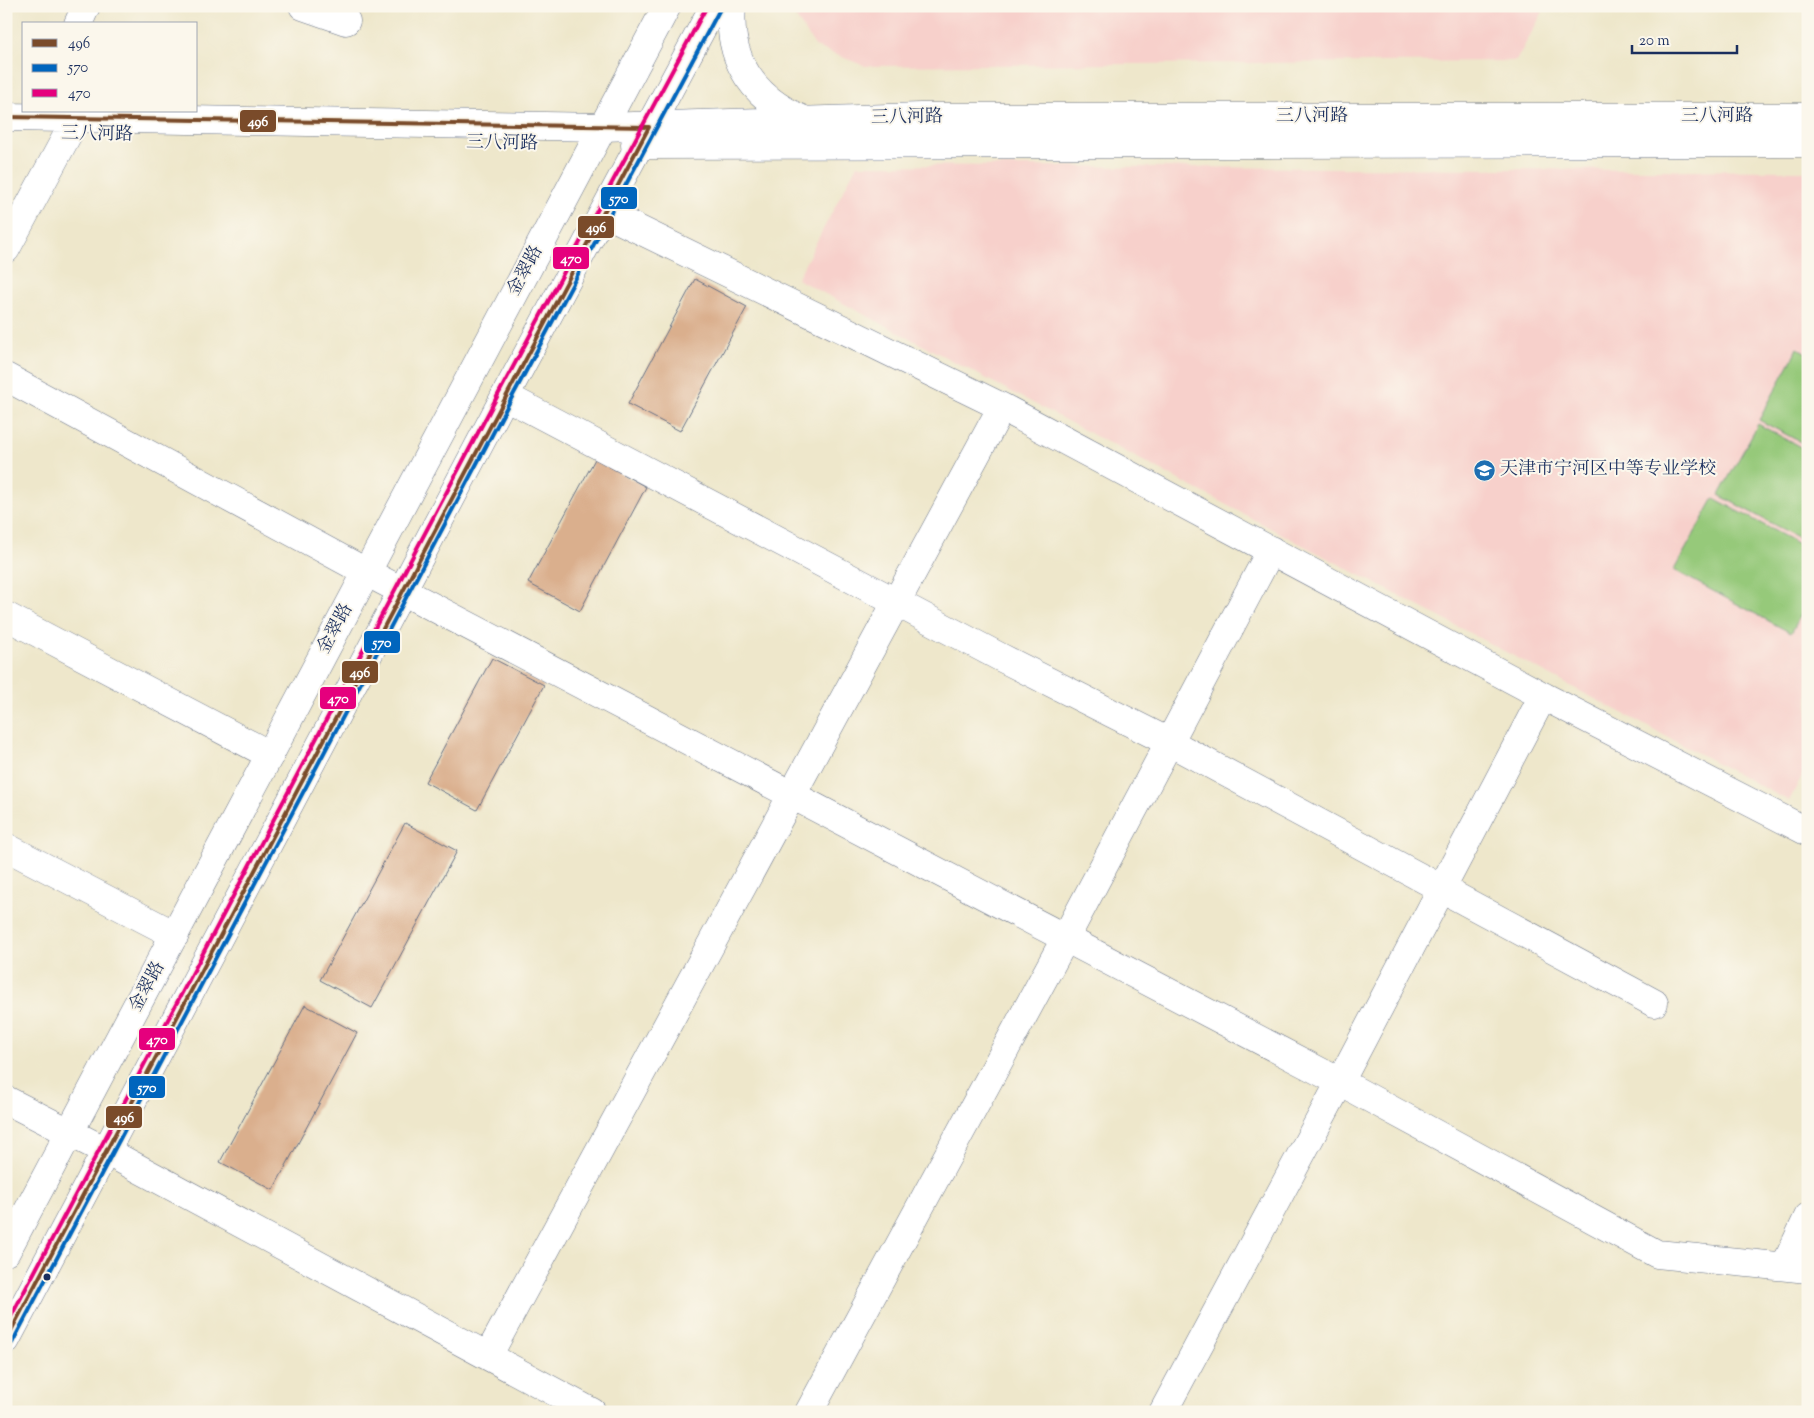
<svg xmlns="http://www.w3.org/2000/svg" width="1814" height="1418" font-family="'Sorts Mill Goudy','Noto Serif SC',serif">
<rect width="100%" height="100%" fill="#fbf7ec"/>
<filter id="ink" filterUnits="userSpaceOnUse"><feTurbulence type="fractalNoise" baseFrequency=".02" numOctaves="2"/><feDisplacementMap in="SourceGraphic" scale="10" xChannelSelector="R" yChannelSelector="G"/><feConvolveMatrix kernelMatrix="1 2 1 2 8 2 1 2 1" color-interpolation-filters="sRGB"/></filter>
<filter id="wash" filterUnits="userSpaceOnUse"><feTurbulence type="fractalNoise" baseFrequency=".0096" numOctaves="4" result="noise"/><feDisplacementMap in="SourceGraphic" scale="20" xChannelSelector="R" yChannelSelector="G"/><feGaussianBlur stdDeviation="1.12" result="paint"/><feColorMatrix in="noise" values="0 0 0 0 0 0 0 0 0 0 0 0 0 0 0 0 0 1.4 0 .05"/><feComposite in="paint" operator="in"/></filter>
<g filter="url(#wash)">
<rect width="100%" height="100%" fill="#eee7cb"/>
<!-- built -->
<path fill="#f7d0cb" d="M 788,6 L 1546,6 L 1516,61 L 865,66 L 816,47 Z
M 857,165 L 1808,171 L 1808,764 L 1789,801 L 797,279 Z"/>
<!-- green -->
<path fill="#96c97a" stroke="#587c6c" d="M 1798,348 L 1808,354 L 1808,446 L 1759,420 Z
M 1758,424 L 1808,451 L 1808,543 L 1719,495 Z
M 1714,498 L 1808,549 L 1808,602 L 1791,633 L 1674,570 Z"/>
<g id="blocks">
<!-- building -->
<path fill="#daaf8d" d="M 695,279 L 747,307 L 680,431 L 628,404 Z
M 595,459 L 646,487 L 580,611 L 528,583 Z
M 492,658 L 544,685 L 477,810 L 425,782 Z
M 405,823 L 457,851 L 372,1008 L 320,980 Z
M 305,1005 L 357,1033 L 273,1190 L 220,1162 Z"/>
</g>
</g>
<g filter="url(#ink)">
<use href="#blocks" fill-opacity="0" stroke="#656f84" stroke-width="1"/>
<g fill="none" stroke-linecap="round" stroke-linejoin="round">
<defs>
<path id="minor" d="M 303,6 L 346,21
M 732,6 C 727,62 755,100 806,121
M 78,24 L 86,6
M 6,117 L 602,127 L 921,117 L 1808,117
M 635,145 L 1808,143
M 605,213 L 1002,407 L 1543,696 L 1808,832
M 6,249 L 76,119
M 6,377 L 366,572 L 1340,1082 L 1657,1254 L 1808,1269
M 505,396 L 1000,657 L 1169,742 L 1654,1003
M 6,616 L 270,755
M 6,847 L 175,935
M 6,1100 L 106,1151 L 592,1412
M 1785,1266 L 1808,1217
M 488,1356 L 1002,407
M 809,1412 L 1065,939 L 1271,550
M 1163,1412 L 1340,1082 L 1543,696"/>
<path id="major" d="M 6,1252 L 667,6
M 6,1340 L 505,396 L 714,6"/>
</defs>
<!-- minor casing -->
<use href="#minor" stroke="#656f84" stroke-width="29"/>
<!-- major casing -->
<use href="#major" stroke="#656f84" stroke-width="29"/>
<!-- minor -->
<use href="#minor" stroke="#fff" stroke-width="28"/>
<!-- major -->
<use href="#major" stroke="#fff" stroke-width="28"/>
<defs>
<path id="bus-1" d="M 6,117 L 649,127 L 6,1340"/>
<path id="bus-2" d="M 12,1343 L 511,399 L 720,9"/>
<path id="bus-3" d="M 6,1326 L 499,393 L 707,6"/>
</defs>
<!-- bus-1 casing -->
<use href="#bus-1" stroke="#fbf7ec" stroke-width="8"/>
<!-- bus-2 casing -->
<use href="#bus-2" stroke="#fbf7ec" stroke-width="8"/>
<!-- bus-3 casing -->
<use href="#bus-3" stroke="#fbf7ec" stroke-width="8"/>
<!-- bus-1 -->
<use href="#bus-1" stroke="#7a4b2a" stroke-width="4"/>
<!-- bus-2 -->
<use href="#bus-2" stroke="#0065bd" stroke-width="4"/>
<!-- bus-3 -->
<use href="#bus-3" stroke="#e5007d" stroke-width="4"/>
</g>
</g>
<!-- icons -->
<defs>
<symbol id="school-disc" viewBox="-11 -11 22 22"><circle r="9.5" fill="#1f6fb2" stroke="#fbf7ec"/><path d="M0-5L7-2L0 1L-7-2ZM-4 1L0 2.5L4 1V4Q0 6-4 4Z" fill="#fff"/></symbol>
</defs>
<g fill-rule="evenodd">
<use href="#school-disc" x="1472" y="458" width="25" height="25"/>
</g>
<!-- markers -->
<circle fill="#1b2f5e" stroke="#fbf7ec" stroke-width="2" cx="47" cy="1277" r="4.5"/>
<g text-anchor="middle" dominant-baseline="central" stroke-width="4" stroke-linejoin="round" paint-order="stroke">
<!-- street labels -->
<g font-size="18" fill="#1b2f5e" stroke="#fbf7ec">
<text x="1312" y="117">三八河路</text>
<text x="1717" y="117">三八河路</text>
<text transform="translate(907 118) rotate(-1)">三八河路</text>
<text transform="translate(97 135) rotate(1)">三八河路</text>
<text transform="translate(502 144) rotate(1)">三八河路</text>
<text transform="translate(526 271) rotate(-62)">金翠路</text>
<text transform="translate(336 629) rotate(-62)">金翠路</text>
<text transform="translate(148 987) rotate(-62)">金翠路</text>
</g>
<!-- poi labels -->
<g font-size="18" fill="#1b2f5e" stroke="#fbf7ec" text-anchor="start">
<text x="1500" y="470">天津市宁河区中等专业学校</text>
</g>
</g>
<g stroke="#fbf7ec" stroke-width="2">
<rect x="239" y="109" width="38" height="24" rx="5" fill="#7a4b2a"/>
<rect x="600" y="186" width="38" height="24" rx="5" fill="#0065bd"/>
<rect x="577" y="215" width="38" height="24" rx="5" fill="#7a4b2a"/>
<rect x="552" y="246" width="38" height="24" rx="5" fill="#e5007d"/>
<rect x="363" y="630" width="38" height="24" rx="5" fill="#0065bd"/>
<rect x="341" y="660" width="38" height="24" rx="5" fill="#7a4b2a"/>
<rect x="319" y="686" width="38" height="24" rx="5" fill="#e5007d"/>
<rect x="138" y="1027" width="38" height="24" rx="5" fill="#e5007d"/>
<rect x="128" y="1075" width="38" height="24" rx="5" fill="#0065bd"/>
<rect x="105" y="1105" width="38" height="24" rx="5" fill="#7a4b2a"/>
</g>
<g font-size="14" text-anchor="middle" font-weight="bold" fill="#fff">
<text x="258" y="126">496</text>
<text x="619" y="203">570</text>
<text x="596" y="232">496</text>
<text x="571" y="263">470</text>
<text x="382" y="647">570</text>
<text x="360" y="677">496</text>
<text x="338" y="703">470</text>
<text x="157" y="1044">470</text>
<text x="147" y="1092">570</text>
<text x="124" y="1122">496</text>
</g>
<!-- margin -->
<rect width="1814" height="1418" fill="none" stroke="#fbf7ec" stroke-width="25"/>
<!-- legend -->
<rect x="22" y="22" width="175" height="90" fill="#fbf7ec" stroke="#a1a7b3"/>
<rect x="32" y="39" width="25" height="8" fill="#7a4b2a" stroke="#a1a7b3"/>
<text x="68" y="48" font-size="15" fill="#1b2f5e">496</text>
<rect x="32" y="64" width="25" height="8" fill="#0065bd" stroke="#a1a7b3"/>
<text x="68" y="72" font-size="15" fill="#1b2f5e">570</text>
<rect x="32" y="89" width="25" height="8" fill="#e5007d" stroke="#a1a7b3"/>
<text x="68" y="98" font-size="15" fill="#1b2f5e">470</text>
<!-- scale -->
<path d="M1632 45v8h105v-8" fill="none" stroke="#1b2f5e" stroke-width="2.5"/>
<text x="1639" y="45" font-size="15" fill="#1b2f5e" stroke="#fbf7ec" stroke-width="4" paint-order="stroke">20 m</text>
</svg>
